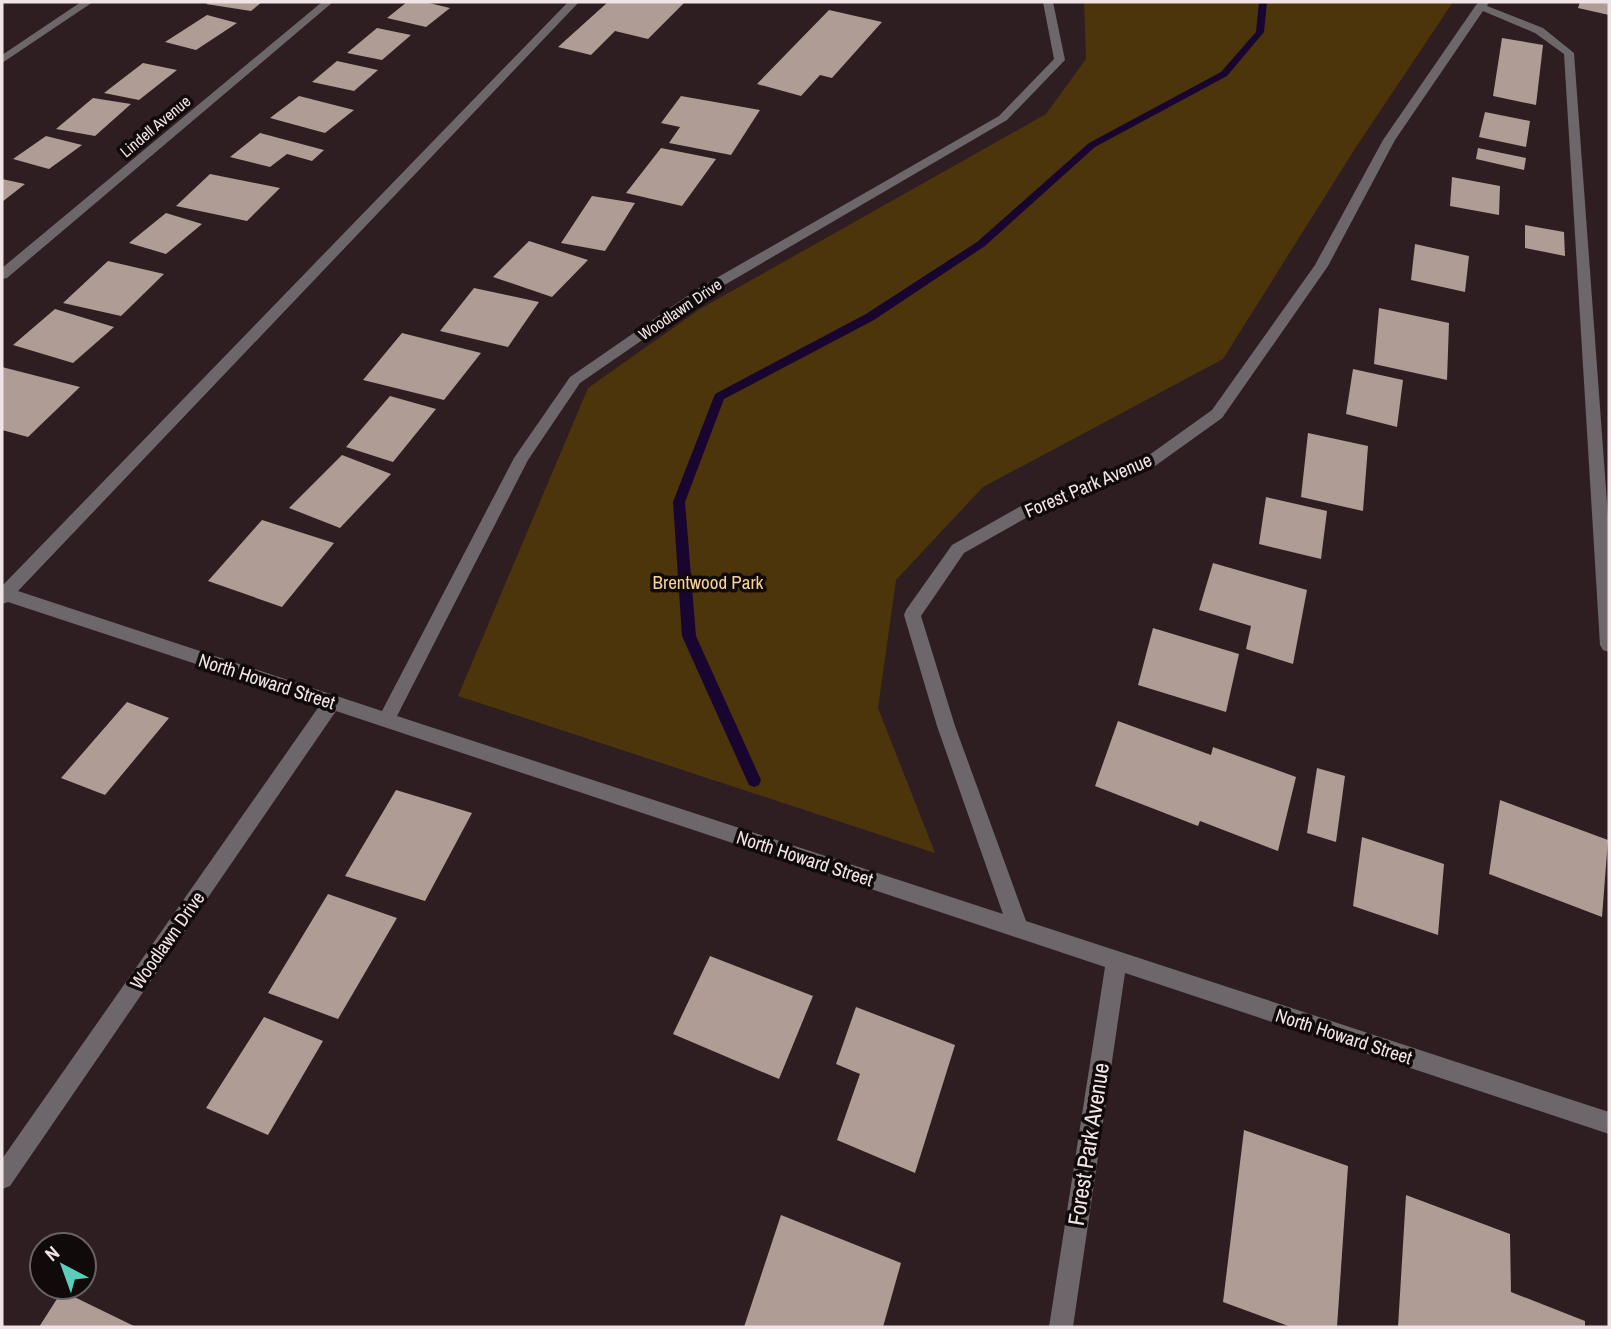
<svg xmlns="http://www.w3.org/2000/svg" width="1611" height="1329" font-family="'Archivo Narrow',sans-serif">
<rect width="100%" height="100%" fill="#2e1e21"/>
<!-- green -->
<path fill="#4c350b" d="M 1084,2 L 1453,2 L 1356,147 L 1223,359 L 983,487 L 896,580 L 878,708 L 935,853 L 458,696 L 588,388 L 700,309 L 1046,114 L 1086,59 Z"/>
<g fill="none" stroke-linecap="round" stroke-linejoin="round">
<!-- stream -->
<path fill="#180630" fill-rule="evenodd" d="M 1259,2 L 1267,2 L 1264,32 L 1227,76 L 1095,147 L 985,246 L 874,320 L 724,399 L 685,502 L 696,636 L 761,780 L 759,785 L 754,787 L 749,785 L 682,636 L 673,502 L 715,394 L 866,314 L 977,242 L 1089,143 L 1221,72 L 1256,32 Z"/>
</g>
<!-- building -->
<path fill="#af9c94" d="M 209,2 L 262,2 L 251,11 L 206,4 Z
M 407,2 L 425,2 L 450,8 L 426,27 L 387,18 Z
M 608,2 L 677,2 L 684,3 L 648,39 L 615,31 L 591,55 L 558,47 Z
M 1580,2 L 1609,2 L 1609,15 L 1578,8 Z
M 829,10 L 882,22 L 832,78 L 820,75 L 801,96 L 757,84 Z
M 207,15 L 237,23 L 196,50 L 165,42 Z
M 377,28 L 411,35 L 382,60 L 347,53 Z
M 1502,38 L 1543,45 L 1536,105 L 1493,96 Z
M 337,61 L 378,70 L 354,91 L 312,82 Z
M 143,63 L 177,70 L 139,100 L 104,93 Z
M 299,96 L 354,110 L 325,133 L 270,118 Z
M 681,96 L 760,110 L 731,155 L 669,143 L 680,127 L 661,123 Z
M 93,98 L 131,104 L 95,136 L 56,129 Z
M 1485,112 L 1530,121 L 1526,147 L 1479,137 Z
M 260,133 L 324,150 L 312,161 L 287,154 L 270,167 L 230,157 Z
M 46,136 L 82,145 L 49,169 L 13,159 Z
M 661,148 L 716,159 L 682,206 L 626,193 Z
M 1478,148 L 1526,158 L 1524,170 L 1476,159 Z
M 210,174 L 280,188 L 247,221 L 176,206 Z
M 1452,177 L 1500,186 L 1499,215 L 1450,206 Z
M 2,179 L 25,184 L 2,202 Z
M 592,196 L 635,203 L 605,251 L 561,243 Z
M 166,213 L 202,224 L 166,254 L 129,243 Z
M 1525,225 L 1564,232 L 1565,256 L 1525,248 Z
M 529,241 L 588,260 L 552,297 L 493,277 Z
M 1415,244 L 1469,256 L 1465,292 L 1411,280 Z
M 108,261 L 164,274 L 121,316 L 63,303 Z
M 474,288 L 539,302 L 508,347 L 440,331 Z
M 1379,308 L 1449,323 L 1447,380 L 1374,364 Z
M 55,309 L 114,327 L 73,363 L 13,345 Z
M 402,333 L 481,353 L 444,400 L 363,380 Z
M 2,367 L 80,387 L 28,437 L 2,430 Z
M 1353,369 L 1403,380 L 1397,427 L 1346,414 Z
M 390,396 L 436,409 L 393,462 L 346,447 Z
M 1308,433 L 1368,446 L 1363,511 L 1301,497 Z
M 342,455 L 391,474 L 340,528 L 289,508 Z
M 1266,497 L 1327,511 L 1321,559 L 1259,544 Z
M 262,520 L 334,543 L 282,607 L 208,581 Z
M 1213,563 L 1307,590 L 1293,664 L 1246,649 L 1251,626 L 1199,610 Z
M 1153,628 L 1239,654 L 1226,712 L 1138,685 Z
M 127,702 L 169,718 L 105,795 L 61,778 Z
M 1118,721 L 1211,755 L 1213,747 L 1296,777 L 1278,851 L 1200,821 L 1198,826 L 1095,786 Z
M 1317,768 L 1345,776 L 1336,842 L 1307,833 Z
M 396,790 L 472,813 L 425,901 L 345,876 Z
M 1500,800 L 1608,840 L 1602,917 L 1489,874 Z
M 1362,837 L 1444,864 L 1438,935 L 1353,906 Z
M 328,894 L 397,918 L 338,1019 L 268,993 Z
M 710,956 L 813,996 L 779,1079 L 673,1034 Z
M 856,1007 L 955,1045 L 915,1173 L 837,1140 L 860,1074 L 836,1064 Z
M 264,1017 L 323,1041 L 268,1135 L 206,1108 Z
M 1244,1130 L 1348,1166 L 1337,1327 L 1291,1327 L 1223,1302 Z
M 1406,1195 L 1510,1234 L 1511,1292 L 1585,1321 L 1585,1327 L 1398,1327 Z
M 781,1215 L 901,1263 L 883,1327 L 744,1327 Z
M 62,1291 L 136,1327 L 39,1327 Z"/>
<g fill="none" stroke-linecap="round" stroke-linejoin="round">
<!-- minor -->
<path fill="#6d666b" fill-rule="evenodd" d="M 81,2 L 93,2 L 2,63 L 2,55 Z
M 322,2 L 333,2 L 7,278 L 2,279 L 2,268 Z
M 568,2 L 579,2 L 18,591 L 382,711 L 514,458 L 570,377 L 699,288 L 999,116 L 1054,59 L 1043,2 L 1053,2 L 1065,60 L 1007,120 L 709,294 L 580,383 L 528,460 L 397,716 L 1003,914 L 937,726 L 904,615 L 906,610 L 952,545 L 1021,506 L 1145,458 L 1212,410 L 1315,265 L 1383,140 L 1476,5 L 1479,2 L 1489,2 L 1487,6 L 1543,28 L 1574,53 L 1609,530 L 1609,652 L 1603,650 L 1600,645 L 1564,54 L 1535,33 L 1483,11 L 1395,140 L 1328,266 L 1222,418 L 1155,466 L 1033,514 L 964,553 L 921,616 L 955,726 L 1026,921 L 1609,1112 L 1609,1134 L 1125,973 L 1073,1327 L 1049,1327 L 1105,967 L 336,711 L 10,1186 L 2,1189 L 2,1159 L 320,705 L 8,602 L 2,604 L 2,586 Z"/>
</g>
<g text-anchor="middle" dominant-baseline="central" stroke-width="7" stroke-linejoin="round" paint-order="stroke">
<!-- far-street labels -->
<g font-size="16" fill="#f0e4e6" stroke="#110a0b">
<text transform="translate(155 126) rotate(-40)">Lindell Avenue</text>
<text transform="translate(680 309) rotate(-34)">Woodlawn Drive</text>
</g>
<!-- street labels -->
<g font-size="19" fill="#f0e4e6" stroke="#110a0b">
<text transform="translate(1088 485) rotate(-23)">Forest Park Avenue</text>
<text transform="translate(267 681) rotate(18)">North Howard Street</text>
<text transform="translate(805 858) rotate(18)">North Howard Street</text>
<text transform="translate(167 940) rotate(-55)">Woodlawn Drive</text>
<text transform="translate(1344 1036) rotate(18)">North Howard Street</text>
</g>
<!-- park labels -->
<g font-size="19" fill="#f9d297" stroke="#110a0b">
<text x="708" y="582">Brentwood Park</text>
</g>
<!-- near-street labels -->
<g font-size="23" fill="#f0e4e6" stroke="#110a0b">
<text transform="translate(1088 1144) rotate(-81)">Forest Park Avenue</text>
</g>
</g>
<!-- border -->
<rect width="1611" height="1329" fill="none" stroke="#f0e4e6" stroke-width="7"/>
<!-- north arrow -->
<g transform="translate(63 1266) rotate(319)"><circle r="33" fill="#110a0b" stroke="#6a6163" stroke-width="2"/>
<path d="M0-5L12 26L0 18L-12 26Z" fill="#5bcebb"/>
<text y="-10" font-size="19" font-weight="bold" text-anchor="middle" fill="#f0e4e6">N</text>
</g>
</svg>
